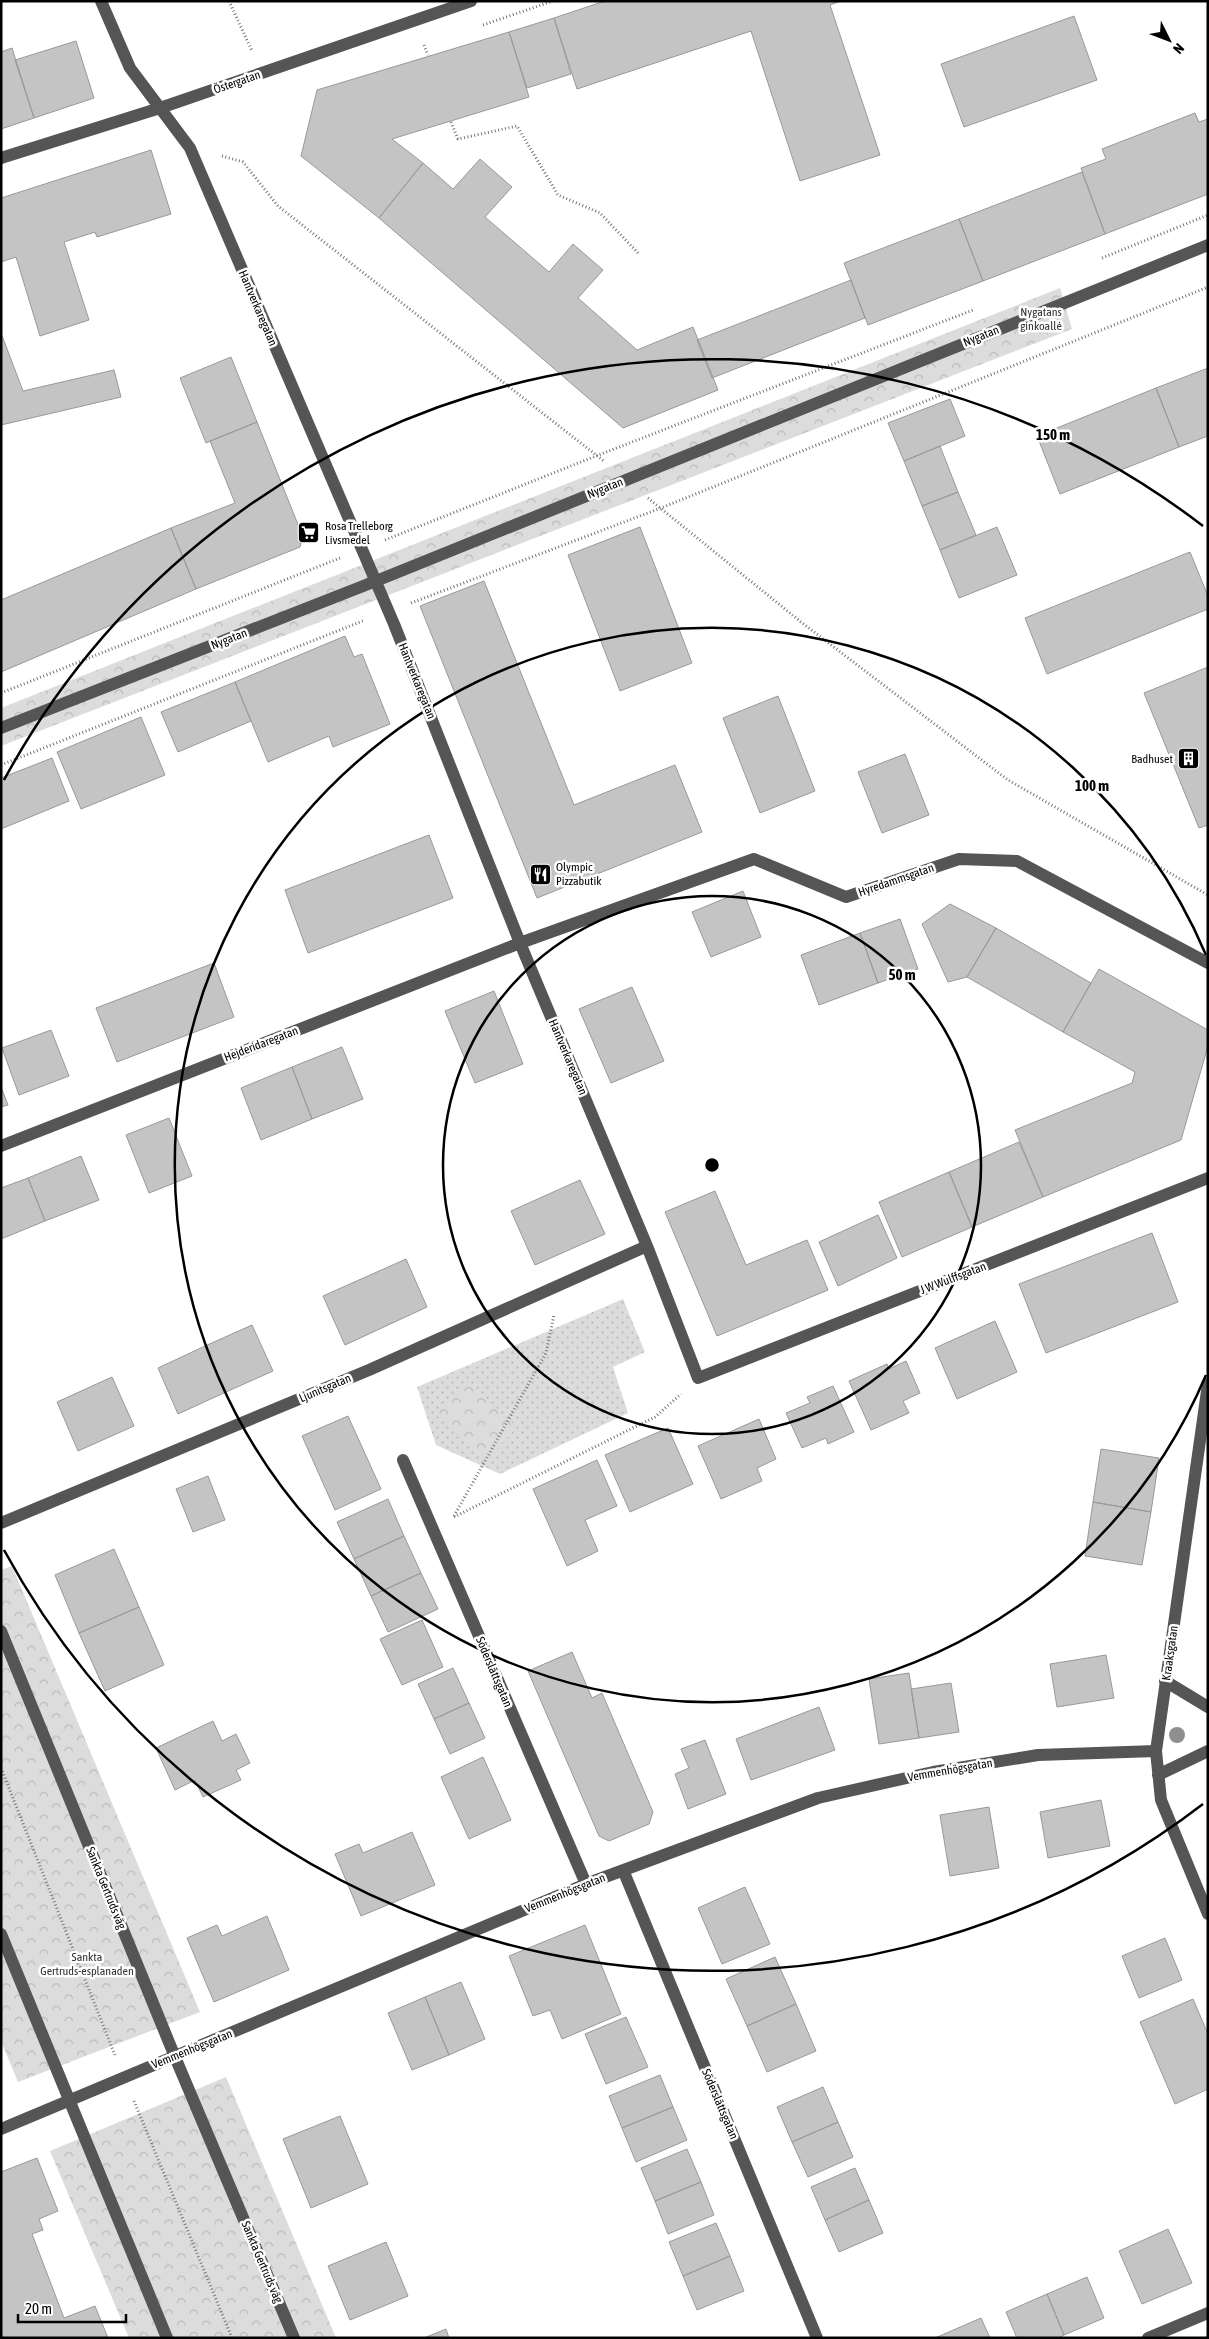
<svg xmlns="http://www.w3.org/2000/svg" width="1209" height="2339" font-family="'Asap Condensed',sans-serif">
<defs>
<pattern id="grass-dots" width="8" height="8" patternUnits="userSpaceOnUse" patternTransform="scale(1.25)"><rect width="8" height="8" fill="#dcdcdc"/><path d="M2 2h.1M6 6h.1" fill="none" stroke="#bbb" stroke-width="1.8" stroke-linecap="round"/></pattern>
<pattern id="forest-crowns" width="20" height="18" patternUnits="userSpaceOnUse" patternTransform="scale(1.25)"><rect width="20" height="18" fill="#dcdcdc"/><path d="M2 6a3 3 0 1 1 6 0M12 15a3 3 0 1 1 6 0" fill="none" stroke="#bbb"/></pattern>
</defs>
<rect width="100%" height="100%" fill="#fff"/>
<!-- grass -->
<path fill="url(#grass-dots)" d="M 623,1299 L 645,1352 L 613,1367 L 628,1413 L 500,1474 L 436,1445 L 417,1387 Z"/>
<!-- forest -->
<path fill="url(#forest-crowns)" d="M 1060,288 L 1072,329 L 1,746 L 1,708 Z
M 465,1381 L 517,1427 L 487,1460 L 436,1414 Z
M 12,1566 L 200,2012 L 18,2082 L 1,2041 L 1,1570 Z
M 226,2077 L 336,2338 L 129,2338 L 50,2151 Z"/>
<!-- building -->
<path fill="#c4c4c4" stroke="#999" d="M 605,1 L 841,1 L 830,5 L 880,155 L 800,181 L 751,31 L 577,89 L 554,18 Z
M 1074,16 L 1097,80 L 964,127 L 941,64 Z
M 554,18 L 571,74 L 527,88 L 509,32 Z
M 509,32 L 529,97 L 392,139 L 423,163 L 379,218 L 301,156 L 317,90 Z
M 76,41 L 94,98 L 34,118 L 15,60 Z
M 12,48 L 34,118 L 1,129 L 1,52 Z
M 1195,113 L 1199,122 L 1208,119 L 1208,194 L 1105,234 L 1081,168 L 1106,159 L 1102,149 Z
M 151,150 L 171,214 L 97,237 L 95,232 L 64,242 L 89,320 L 40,336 L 16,257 L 1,262 L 1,198 Z
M 480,159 L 512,187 L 485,217 L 549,272 L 573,244 L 603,270 L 578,298 L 637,350 L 693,327 L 718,390 L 623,428 L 379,218 L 423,163 L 453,189 Z
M 1082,172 L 1105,234 L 983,281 L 959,219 Z
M 959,219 L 983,281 L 868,325 L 844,263 Z
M 851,280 L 865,318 L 712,378 L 697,340 Z
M 1,333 L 23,391 L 114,370 L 121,397 L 1,425 Z
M 231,357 L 257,422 L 206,443 L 180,378 Z
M 1208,368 L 1208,436 L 1179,447 L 1156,388 Z
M 1156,388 L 1179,447 L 1060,494 L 1037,436 Z
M 950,399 L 965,436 L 904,461 L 888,423 Z
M 257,422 L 303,537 L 300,547 L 196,589 L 171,528 L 235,503 L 210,441 Z
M 940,446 L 958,492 L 922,506 L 904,461 Z
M 958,492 L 976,535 L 940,550 L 922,506 Z
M 640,527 L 692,663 L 620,691 L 568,555 Z
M 997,527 L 1017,575 L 959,598 L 940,550 Z
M 171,528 L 196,589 L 1,672 L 1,600 Z
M 1190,552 L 1208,596 L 1208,609 L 1047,674 L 1025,618 Z
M 484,581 L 574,805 L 675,765 L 702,832 L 537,898 L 420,606 Z
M 345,636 L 354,657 L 362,654 L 390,724 L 333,747 L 329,736 L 268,762 L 235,682 Z
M 1208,667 L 1208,825 L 1199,828 L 1144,693 Z
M 235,682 L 251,721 L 178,752 L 161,712 Z
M 778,696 L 815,791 L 760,813 L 723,718 Z
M 141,717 L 165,775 L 81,809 L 57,752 Z
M 905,754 L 929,815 L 882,833 L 858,772 Z
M 52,758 L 69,801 L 1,829 L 1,778 Z
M 429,835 L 453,898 L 308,953 L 285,890 Z
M 743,891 L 761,937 L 711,957 L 692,912 Z
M 950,904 L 996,928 L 967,977 L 948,982 L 922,924 Z
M 900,919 L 918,969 L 878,983 L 860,933 Z
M 996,928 L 1091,983 L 1063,1032 L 967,977 Z
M 860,933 L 878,983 L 819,1005 L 801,955 Z
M 214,963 L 234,1017 L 117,1062 L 96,1008 Z
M 1099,969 L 1208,1030 L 1208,1046 L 1181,1140 L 1043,1197 L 1015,1130 L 1132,1083 L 1135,1072 L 1063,1032 Z
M 632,987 L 664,1061 L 611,1083 L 579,1009 Z
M 494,991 L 523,1064 L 475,1083 L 445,1011 Z
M 51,1030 L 69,1076 L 19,1095 L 2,1048 Z
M 342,1047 L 363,1099 L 312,1119 L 292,1067 Z
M 292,1067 L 312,1119 L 261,1140 L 241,1088 Z
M 1,1087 L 8,1105 L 1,1107 Z
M 169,1118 L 192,1176 L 149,1193 L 126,1135 Z
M 1019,1142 L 1043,1197 L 972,1227 L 949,1172 Z
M 81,1156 L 99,1200 L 45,1221 L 28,1178 Z
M 949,1172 L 972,1227 L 902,1257 L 879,1202 Z
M 28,1178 L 45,1221 L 1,1239 L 1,1188 Z
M 580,1180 L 605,1234 L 535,1265 L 511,1211 Z
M 715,1191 L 746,1265 L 807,1240 L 828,1290 L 717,1336 L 665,1212 Z
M 878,1215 L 897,1258 L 838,1286 L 819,1242 Z
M 1152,1233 L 1178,1302 L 1046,1353 L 1019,1284 Z
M 406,1259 L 427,1307 L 345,1345 L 323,1296 Z
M 995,1321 L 1017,1372 L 957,1399 L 935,1348 Z
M 252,1325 L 273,1371 L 226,1392 L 205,1346 Z
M 205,1346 L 226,1392 L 178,1414 L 158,1368 Z
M 906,1361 L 920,1393 L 903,1401 L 909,1413 L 871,1430 L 849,1381 L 887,1364 L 889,1369 Z
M 112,1377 L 134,1426 L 78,1451 L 57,1402 Z
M 833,1386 L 854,1432 L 828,1444 L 826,1438 L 802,1448 L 786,1413 L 810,1403 L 807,1397 Z
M 348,1416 L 381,1489 L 335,1510 L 302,1436 Z
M 759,1419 L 776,1459 L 757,1468 L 762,1481 L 721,1499 L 698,1446 Z
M 668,1428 L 693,1484 L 630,1512 L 605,1455 Z
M 1101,1449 L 1159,1458 L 1151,1512 L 1093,1502 Z
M 597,1460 L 617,1506 L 585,1520 L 598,1551 L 567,1566 L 533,1489 Z
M 208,1476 L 225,1520 L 193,1532 L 176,1489 Z
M 388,1499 L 404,1536 L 354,1559 L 337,1522 Z
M 1093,1502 L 1151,1512 L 1142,1565 L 1085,1556 Z
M 404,1536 L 421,1573 L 371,1596 L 354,1559 Z
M 114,1549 L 139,1607 L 79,1633 L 55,1575 Z
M 421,1573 L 438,1609 L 388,1632 L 371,1596 Z
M 139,1607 L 164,1665 L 105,1691 L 79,1633 Z
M 422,1620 L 443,1667 L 402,1685 L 380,1639 Z
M 572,1652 L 592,1698 L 602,1693 L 653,1812 L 649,1824 L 609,1841 L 599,1836 L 528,1671 Z
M 1106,1655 L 1114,1698 L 1057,1707 L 1050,1664 Z
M 453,1668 L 469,1703 L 434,1719 L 418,1684 Z
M 909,1673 L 919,1738 L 879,1744 L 869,1679 Z
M 951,1683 L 959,1732 L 919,1738 L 911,1689 Z
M 469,1703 L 485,1738 L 450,1754 L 434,1719 Z
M 819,1707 L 835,1750 L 751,1780 L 736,1739 Z
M 213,1721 L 222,1741 L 236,1734 L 250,1763 L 236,1770 L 241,1780 L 203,1797 L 195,1780 L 175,1790 L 156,1748 Z
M 705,1740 L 726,1794 L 688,1809 L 675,1774 L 689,1768 L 681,1749 Z
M 483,1757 L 511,1820 L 469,1839 L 441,1777 Z
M 1101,1800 L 1110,1846 L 1048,1858 L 1040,1812 Z
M 989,1807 L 999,1868 L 950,1876 L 940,1815 Z
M 412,1832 L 435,1885 L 361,1916 L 335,1854 L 359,1844 L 363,1853 Z
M 745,1887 L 770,1944 L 722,1964 L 698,1908 Z
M 267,1916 L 289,1970 L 214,2002 L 187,1938 L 217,1925 L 222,1936 Z
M 585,1925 L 621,2014 L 562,2039 L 550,2010 L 533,2016 L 509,1956 Z
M 1165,1938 L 1182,1980 L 1139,1998 L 1122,1956 Z
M 775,1957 L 796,2004 L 747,2026 L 726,1979 Z
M 461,1982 L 485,2039 L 449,2055 L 425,1997 Z
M 425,1997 L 449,2055 L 412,2070 L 388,2013 Z
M 1193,1999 L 1208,2034 L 1208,2089 L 1175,2104 L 1140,2022 Z
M 796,2004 L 816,2051 L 767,2072 L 747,2026 Z
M 626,2017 L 648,2067 L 606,2084 L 585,2034 Z
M 660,2075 L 673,2107 L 622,2128 L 609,2096 Z
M 823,2087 L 838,2122 L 792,2142 L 777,2107 Z
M 673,2107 L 687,2140 L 636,2162 L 622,2128 Z
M 340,2116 L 368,2184 L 311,2208 L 283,2139 Z
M 838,2122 L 853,2157 L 808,2177 L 792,2142 Z
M 687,2149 L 701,2182 L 655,2201 L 641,2168 Z
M 37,2158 L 58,2211 L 39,2219 L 43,2230 L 32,2234 L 64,2318 L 95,2306 L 108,2338 L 1,2338 L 1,2172 Z
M 855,2168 L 869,2200 L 825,2220 L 811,2187 Z
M 701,2182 L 714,2215 L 668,2234 L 655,2201 Z
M 869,2200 L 883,2233 L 839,2252 L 825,2220 Z
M 716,2223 L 730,2256 L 683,2276 L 669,2242 Z
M 1168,2229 L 1192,2283 L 1142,2304 L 1119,2251 Z
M 386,2242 L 408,2296 L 350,2320 L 328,2266 Z
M 730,2256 L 744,2291 L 697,2310 L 683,2276 Z
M 1087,2277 L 1104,2318 L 1064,2335 L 1047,2294 Z
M 1047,2294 L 1064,2335 L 1059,2338 L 1017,2338 L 1006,2312 Z
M 981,2318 L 990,2338 L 935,2338 Z
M 446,2329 L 449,2338 L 424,2338 Z"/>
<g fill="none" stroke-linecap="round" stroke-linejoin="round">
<!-- path -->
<path stroke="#777" stroke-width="3" stroke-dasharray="1 2.5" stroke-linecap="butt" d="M 229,1 L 252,51
M 483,25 L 553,1
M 424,45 L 428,55
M 451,122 L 458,139 L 517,126 L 558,195 L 600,213 L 639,254
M 222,156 L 243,162 L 278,206 L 605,462
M 1102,258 L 1208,215
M 648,498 L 801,622 L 1008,780 L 1208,895
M 385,540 L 596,456 L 973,310
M 411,603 L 661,508 L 1208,287
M 1,693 L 340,558
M 1,765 L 365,620
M 454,1516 L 546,1353 L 554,1315
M 454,1517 L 655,1417 L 681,1394
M 1,1768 L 115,2055
M 134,2101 L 232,2338"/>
<!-- minor -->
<path stroke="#555" stroke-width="12" d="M 101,1 L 130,68 L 190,148 L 394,624 L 520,943 L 647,1246 L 698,1378 L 1208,1178
M 1,158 L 160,108 L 471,1
M 1,728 L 376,581 L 1208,245
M 1,1146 L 520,943 L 754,859 L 846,897 L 959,859 L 1017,861 L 1208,963
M 1208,1384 L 1156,1751 L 1161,1800 L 1208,1914
M 403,1460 L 586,1884
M 1,1523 L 369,1370 L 647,1246
M 1,1631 L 175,2057 L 294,2338
M 1165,1681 L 1208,1707
M 1158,1775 L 1208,1751
M 623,1870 L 817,2338
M 1,1934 L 167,2338
M 1,2129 L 586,1884 L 818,1798 L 933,1772 L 1038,1755 L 1156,1751
M 1148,2338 L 1208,2313"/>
</g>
<!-- trees -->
<circle fill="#8f8f8f" cx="1177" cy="1735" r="8"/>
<!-- distance rings -->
<g fill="none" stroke="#000" stroke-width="2.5">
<circle cx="712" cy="1165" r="269"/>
<path d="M1206 1375A537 537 0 1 1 1206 955"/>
<path d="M1203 1804A806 806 0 0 1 4 1550M4 780A806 806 0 0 1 1203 526"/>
</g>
<!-- icons -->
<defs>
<symbol id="supermarket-square" viewBox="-11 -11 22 22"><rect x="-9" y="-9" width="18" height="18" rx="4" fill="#000" stroke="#fff"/><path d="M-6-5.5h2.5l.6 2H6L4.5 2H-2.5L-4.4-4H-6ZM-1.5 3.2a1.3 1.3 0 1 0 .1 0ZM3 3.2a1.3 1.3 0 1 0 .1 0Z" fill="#fff"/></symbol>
<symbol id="building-square" viewBox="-11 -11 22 22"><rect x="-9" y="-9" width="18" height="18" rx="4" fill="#000" stroke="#fff"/><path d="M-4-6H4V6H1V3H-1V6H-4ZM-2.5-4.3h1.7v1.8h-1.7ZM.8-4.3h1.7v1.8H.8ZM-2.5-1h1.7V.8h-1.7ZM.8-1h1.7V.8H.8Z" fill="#fff"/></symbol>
<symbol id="restaurant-square" viewBox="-11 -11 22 22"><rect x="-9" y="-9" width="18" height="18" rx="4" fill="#000" stroke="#fff"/><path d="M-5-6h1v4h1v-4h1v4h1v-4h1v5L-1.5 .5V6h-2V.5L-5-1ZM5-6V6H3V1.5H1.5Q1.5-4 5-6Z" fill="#fff"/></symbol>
</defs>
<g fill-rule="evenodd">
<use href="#supermarket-square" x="296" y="520" width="25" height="25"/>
<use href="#building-square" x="1176" y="746" width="25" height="25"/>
<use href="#restaurant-square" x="528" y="862" width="25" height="25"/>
</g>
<g text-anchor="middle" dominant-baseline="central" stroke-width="5" stroke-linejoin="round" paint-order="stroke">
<!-- street labels -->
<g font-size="12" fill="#000" stroke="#fff">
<text transform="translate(237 82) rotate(-19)">Östergatan</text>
<text transform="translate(258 308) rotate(67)">Hantverkaregatan</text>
<text transform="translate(981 336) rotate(-22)">Nygatan</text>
<text transform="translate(605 488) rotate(-22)">Nygatan</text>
<text transform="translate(229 639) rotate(-21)">Nygatan</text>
<text transform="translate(417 681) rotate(68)">Hantverkaregatan</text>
<text transform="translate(896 880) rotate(-19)">Hyredammsgatan</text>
<text transform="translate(261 1044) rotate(-21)">Hejderidaregatan</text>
<text transform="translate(568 1057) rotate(67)">Hantverkaregatan</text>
<text transform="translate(953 1278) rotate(-21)">J W Wulffsgatan</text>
<text transform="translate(325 1388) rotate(-23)">Ljunitsgatan</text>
<text transform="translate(1170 1653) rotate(-82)">Kraaksgatan</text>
<text transform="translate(494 1672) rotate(67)">Söderslättsgatan</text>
<text transform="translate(950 1770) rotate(-10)">Vemmenhögsgatan</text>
<text transform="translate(106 1888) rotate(68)">Sankta Gertruds väg</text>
<text transform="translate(565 1893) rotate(-22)">Vemmenhögsgatan</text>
<text transform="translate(192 2049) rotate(-22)">Vemmenhögsgatan</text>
<text transform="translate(720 2104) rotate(67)">Söderslättsgatan</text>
<text transform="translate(262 2262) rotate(67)">Sankta Gertruds väg</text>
</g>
<!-- park labels -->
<g font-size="12" fill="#333" stroke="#fff">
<text x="1041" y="312">Nygatans<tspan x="1041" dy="14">ginkoallé</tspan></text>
<text x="87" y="1957">Sankta<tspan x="87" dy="14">Gertruds-esplanaden</tspan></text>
</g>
<!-- poi labels -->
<g font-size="12" fill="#000" stroke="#fff" text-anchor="start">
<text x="325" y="526">Rosa Trelleborg<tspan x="325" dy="14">Livsmedel</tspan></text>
<text x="1173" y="759" text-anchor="end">Badhuset</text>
<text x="556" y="867">Olympic<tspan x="556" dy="14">Pizzabutik</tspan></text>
</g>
</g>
<circle cx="712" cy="1165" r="8" fill="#000" stroke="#fff" stroke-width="2.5"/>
<g font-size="15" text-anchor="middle" font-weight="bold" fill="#000" stroke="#fff" stroke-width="5" stroke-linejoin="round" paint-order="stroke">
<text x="1053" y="440">150 m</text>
<text x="1092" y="791">100 m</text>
<text x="902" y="980">50 m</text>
</g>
<!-- border -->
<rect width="1209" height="2339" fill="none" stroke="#000000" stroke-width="5"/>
<!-- north arrow -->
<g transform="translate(1169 40) rotate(132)" stroke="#ffffff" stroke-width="4" paint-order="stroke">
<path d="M0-4L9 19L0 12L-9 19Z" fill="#000000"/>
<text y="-8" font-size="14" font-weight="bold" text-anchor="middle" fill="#000000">N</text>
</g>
<!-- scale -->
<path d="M18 2314v8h108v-8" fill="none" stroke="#000000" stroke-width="2.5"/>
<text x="25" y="2314" font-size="15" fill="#000000" stroke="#ffffff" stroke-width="4" paint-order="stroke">20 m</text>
</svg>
